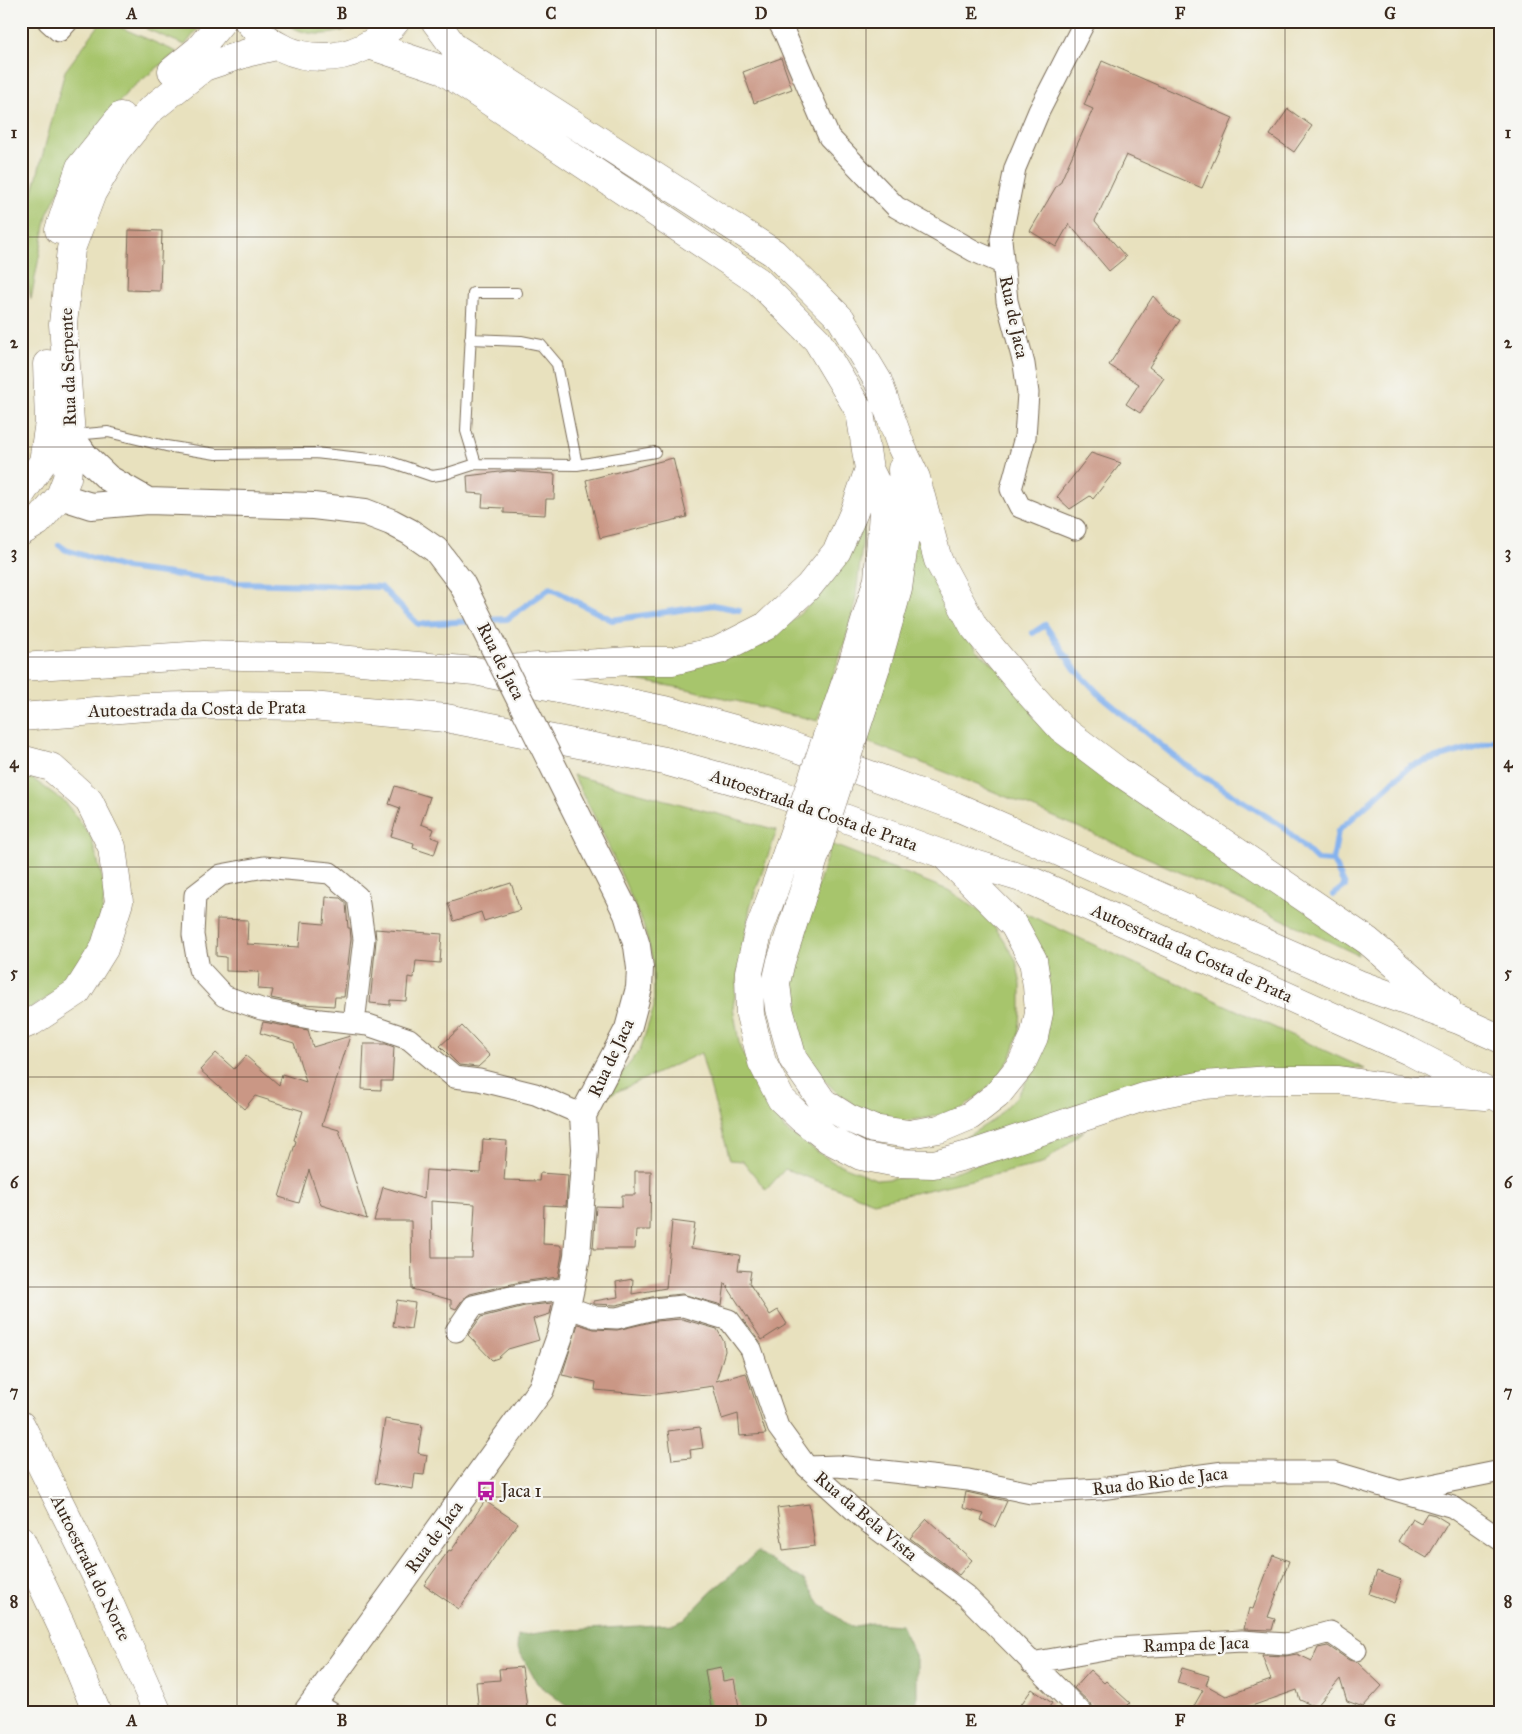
<svg xmlns="http://www.w3.org/2000/svg" width="1522" height="1734" font-family="'IM FELL Great Primer',serif">
<rect width="100%" height="100%" fill="#f6f6f2"/>
<filter id="ink" filterUnits="userSpaceOnUse"><feTurbulence type="fractalNoise" baseFrequency=".02" numOctaves="2"/><feDisplacementMap in="SourceGraphic" scale="10" xChannelSelector="R" yChannelSelector="G"/><feConvolveMatrix kernelMatrix="1 2 1 2 8 2 1 2 1" color-interpolation-filters="sRGB"/></filter>
<filter id="wash" filterUnits="userSpaceOnUse"><feTurbulence type="fractalNoise" baseFrequency=".0096" numOctaves="4" result="noise"/><feDisplacementMap in="SourceGraphic" scale="20" xChannelSelector="R" yChannelSelector="G"/><feGaussianBlur stdDeviation="1.12" result="paint"/><feColorMatrix in="noise" values="0 0 0 0 0 0 0 0 0 0 0 0 0 0 0 0 0 1.4 0 .05"/><feComposite in="paint" operator="in"/></filter>
<g filter="url(#wash)">
<rect width="100%" height="100%" fill="#e8e1be"/>
<!-- green -->
<path fill="#a7c56c" stroke="#717845" d="M 102,21 L 106,21 L 177,52 L 128,91 L 73,161 L 47,215 L 31,299 L 24,261 L 28,210 L 65,71 Z
M 152,21 L 204,21 L 185,45 L 146,29 Z
M 283,21 L 364,21 C 339,36 308,41 283,21 Z
M 912,508 L 977,651 L 1357,950 L 1358,955 C 1196,878 1033,804 865,741 Z
M 866,512 L 855,604 L 845,642 L 818,721 L 687,689 L 595,673 L 775,634 C 799,617 820,596 837,571 C 848,553 856,531 866,512 Z
M 21,775 L 29,776 L 65,802 L 91,837 L 105,888 L 101,924 L 82,965 L 70,983 L 21,1015 Z
M 573,775 L 777,830 L 750,907 L 733,1007 L 740,1048 L 785,1130 L 833,1162 L 878,1180 L 947,1174 L 1084,1131 L 1042,1164 L 874,1202 L 785,1169 L 766,1190 L 743,1161 L 730,1160 L 701,1053 L 603,1098 L 640,1050 L 654,1007 L 653,962 L 643,924 L 601,829 Z
M 831,844 L 948,890 L 987,916 L 1003,939 L 1016,960 L 1021,985 L 1021,1011 L 1019,1032 L 1011,1057 L 994,1083 L 963,1108 L 928,1118 L 893,1122 L 862,1110 L 837,1093 L 810,1065 L 796,1039 L 792,1005 L 795,959 Z
M 1018,910 L 1365,1069 L 1325,1068 L 1092,1101 L 960,1141 L 995,1119 L 1017,1096 L 1032,1072 L 1036,941 Z"/>
<!-- forest -->
<path fill="#85aa60" stroke="#606a3f" d="M 757,1552 L 804,1580 L 821,1605 L 851,1627 L 872,1623 L 901,1625 L 917,1659 L 917,1713 L 571,1713 L 570,1709 L 537,1683 L 517,1647 L 518,1636 L 553,1631 L 674,1624 L 684,1620 L 710,1593 Z"/>
<g fill="none" stroke-linecap="round" stroke-linejoin="round">
<!-- stream -->
<path stroke="#84b2ee" stroke-width="6" d="M 59,545 L 66,550 L 125,568 L 239,583 L 381,587 L 418,624 L 474,621
M 487,620 L 507,619 L 550,588 L 612,620 L 713,605 L 739,610
M 1033,633 L 1045,625 L 1075,669 L 1102,697 L 1184,764 L 1282,826 L 1317,860 L 1333,861
M 1333,895 L 1345,886 L 1333,861 L 1338,831 L 1410,766 L 1501,739"/>
</g>
<g id="blocks">
<!-- building -->
<path fill="#ca9785" fill-rule="evenodd" d="M 781,58 L 792,89 L 754,103 L 743,72 Z
M 1102,61 L 1233,118 L 1202,188 L 1126,155 L 1095,221 L 1126,257 L 1109,271 L 1069,224 L 1056,247 L 1030,231 L 1057,185 L 1060,183 L 1093,109 L 1084,105 Z
M 1288,109 L 1312,126 L 1294,152 L 1270,135 Z
M 129,230 L 162,231 L 160,291 L 127,290 Z
M 1153,296 L 1169,314 L 1180,320 L 1149,367 L 1164,378 L 1140,413 L 1126,404 L 1139,384 L 1109,365 Z
M 1091,453 L 1121,463 L 1093,499 L 1090,496 L 1070,509 L 1057,497 Z
M 673,458 L 687,517 L 600,538 L 586,480 Z
M 508,471 L 555,474 L 554,499 L 546,499 L 545,515 L 504,513 L 504,508 L 482,507 L 483,494 L 468,493 L 467,476 Z
M 395,786 L 430,797 L 421,824 L 434,829 L 431,837 L 439,840 L 434,855 L 413,848 L 414,843 L 391,836 L 400,808 L 389,804 Z
M 511,883 L 520,910 L 484,921 L 481,912 L 454,921 L 448,903 Z
M 326,897 L 340,898 L 346,903 L 348,928 L 350,928 L 351,939 L 344,997 L 335,997 L 334,1006 L 301,1004 L 271,998 L 273,990 L 258,989 L 259,972 L 226,971 L 226,957 L 216,956 L 217,919 L 248,920 L 247,944 L 299,947 L 301,922 L 324,924 Z
M 375,929 L 442,934 L 440,963 L 416,961 L 414,978 L 408,977 L 406,1001 L 390,1000 L 390,1005 L 370,1003 L 376,940 Z
M 263,1022 L 308,1030 L 313,1047 L 350,1036 L 322,1125 L 339,1130 L 367,1219 L 321,1205 L 309,1170 L 299,1203 L 279,1197 L 296,1141 L 294,1140 L 303,1111 L 255,1096 L 244,1109 L 200,1070 L 216,1053 L 234,1069 L 246,1056 L 279,1085 L 282,1074 L 306,1082 L 294,1043 L 260,1033 Z
M 462,1026 L 490,1056 L 478,1067 L 459,1065 L 440,1046 Z
M 364,1044 L 386,1044 L 394,1047 L 392,1081 L 381,1081 L 381,1090 L 362,1089 Z
M 483,1139 L 507,1141 L 504,1180 L 539,1181 L 540,1173 L 568,1175 L 566,1206 L 544,1205 L 543,1244 L 560,1245 L 562,1249 L 562,1254 L 558,1277 L 520,1282 L 470,1294 L 463,1299 L 456,1309 L 451,1307 L 451,1300 L 412,1289 L 411,1221 L 374,1221 L 383,1187 L 424,1199 L 426,1170 L 481,1173 ZM 431,1201 L 475,1204 L 472,1258 L 432,1258 Z
M 635,1171 L 651,1171 L 650,1230 L 636,1230 L 635,1249 L 593,1249 L 596,1206 L 622,1207 L 622,1195 L 635,1195 Z
M 672,1221 L 695,1224 L 691,1248 L 740,1255 L 738,1270 L 751,1271 L 749,1283 L 770,1315 L 778,1310 L 787,1324 L 762,1340 L 725,1283 L 722,1305 L 682,1294 L 652,1297 L 616,1305 L 594,1304 L 594,1301 L 618,1297 L 616,1282 L 633,1279 L 632,1294 L 666,1288 Z
M 397,1300 L 415,1303 L 411,1329 L 393,1326 Z
M 552,1303 L 550,1314 L 533,1319 L 539,1340 L 508,1349 L 498,1358 L 492,1360 L 468,1335 L 481,1317 L 525,1306 Z
M 682,1319 L 717,1329 L 724,1342 L 725,1351 L 716,1381 L 746,1373 L 766,1434 L 740,1436 L 738,1414 L 722,1419 L 713,1386 L 650,1395 L 595,1390 L 596,1382 L 562,1375 L 578,1324 L 594,1329 L 617,1330 L 655,1321 Z
M 385,1419 L 422,1425 L 418,1453 L 427,1455 L 424,1475 L 415,1474 L 413,1489 L 375,1483 Z
M 700,1427 L 703,1448 L 690,1450 L 691,1458 L 672,1460 L 668,1431 Z
M 966,1492 L 1007,1501 L 995,1527 L 981,1520 L 984,1514 L 963,1508 Z
M 485,1501 L 518,1523 L 459,1609 L 424,1585 L 449,1550 L 451,1551 Z
M 809,1504 L 815,1546 L 783,1550 L 777,1508 Z
M 1427,1513 L 1435,1515 L 1448,1523 L 1427,1558 L 1398,1541 L 1412,1518 L 1421,1523 Z
M 927,1519 L 972,1560 L 959,1575 L 910,1538 Z
M 1273,1555 L 1289,1561 L 1268,1617 L 1275,1619 L 1272,1630 L 1244,1629 L 1249,1608 L 1253,1609 Z
M 1377,1571 L 1402,1580 L 1394,1603 L 1369,1594 Z
M 1328,1646 L 1349,1660 L 1357,1662 L 1382,1686 L 1363,1707 L 1347,1701 L 1340,1679 L 1316,1707 L 1300,1700 L 1297,1690 L 1232,1713 L 1190,1713 L 1203,1690 L 1177,1683 L 1182,1668 L 1209,1676 L 1206,1685 L 1226,1696 L 1271,1680 L 1262,1655 L 1285,1656 L 1297,1654 L 1312,1661 L 1318,1648 Z
M 522,1667 L 527,1707 L 502,1710 L 503,1713 L 479,1713 L 476,1682 L 500,1680 L 499,1669 Z
M 721,1667 L 723,1681 L 734,1679 L 740,1713 L 712,1713 L 705,1670 Z
M 1090,1670 L 1104,1683 L 1106,1681 L 1130,1703 L 1121,1713 L 1094,1713 L 1091,1704 L 1074,1688 Z
M 1032,1689 L 1052,1703 L 1045,1713 L 1015,1713 Z"/>
</g>
</g>
<g filter="url(#ink)">
<use href="#blocks" fill-opacity="0" stroke="#786a56" stroke-width="1"/>
<g fill="none" stroke-linecap="round" stroke-linejoin="round">
<defs>
<path id="service" d="M 470,339 L 521,341 L 541,345 L 557,364 L 577,465
M 74,435 L 108,432 L 166,446 L 216,454 L 315,453 L 388,461 L 432,476 L 445,474 L 476,464 L 577,465 L 655,452
M 476,464 L 466,431 L 473,293 L 517,293"/>
<path id="minor" d="M 48,21 L 59,31 L 68,21
M 778,21 L 785,34 L 829,137 L 896,207 L 974,251 L 1004,264
M 1075,529 L 1020,507 L 1011,489 L 1025,437 L 1028,393 L 1024,364 L 1007,301 L 1001,239 L 1015,168 L 1039,111 L 1085,21
M 354,1023 L 364,939 L 358,897 L 330,873 L 264,867 L 221,875 L 195,895 L 193,935 L 199,969 L 224,996 L 261,1009 L 320,1020 L 368,1025 L 409,1039 L 454,1077 L 479,1080 L 535,1094 L 583,1115
M 567,1307 L 595,1317 L 617,1318 L 653,1309 L 683,1306 L 729,1320 L 751,1349 L 778,1427 L 807,1467 L 864,1519 L 966,1596 L 1082,1713
M 456,1331 L 473,1306 L 523,1294 L 571,1288
M 807,1467 L 837,1466 L 968,1480 L 1031,1493 L 1100,1489 L 1224,1472 L 1334,1472 L 1453,1507 L 1501,1540
M 1402,1491 L 1501,1471
M 1031,1663 L 1116,1648 L 1242,1641 L 1286,1644 L 1330,1632 L 1356,1650
M 314,1703 L 331,1713"/>
<path id="tertiary" d="M 71,436 L 86,457 L 108,478 L 148,501
M 60,496 L 91,506 L 148,501 L 313,506 L 365,512 L 391,522 L 410,532 L 436,550 L 462,584
M 306,1713 L 541,1389 L 561,1333 L 571,1288 L 577,1256 L 585,1149 L 583,1115 L 628,1029 L 639,988 L 640,968 L 637,946 L 627,914 L 583,826"/>
<path id="secondary" d="M 248,21 C 287,69 358,69 396,21
M 172,71 L 199,49 L 222,21
M 59,230 L 80,167 L 121,116
M 21,494 L 43,462 L 49,422 L 47,364
M 21,532 L 38,522 L 60,496 L 67,478 L 71,436 L 63,324 L 71,249 L 92,193 L 116,152 L 149,111 L 204,67 L 250,52 L 276,46"/>
<path id="motorway" d="M 435,21 L 454,47 L 774,253 L 841,319 L 878,381 L 901,446 L 916,478 L 938,560 L 974,627 L 1022,685 L 1061,728 L 1118,771 L 1368,941 L 1447,1009
M 369,45 L 441,69 L 758,281 L 817,340 L 860,412 L 869,469 L 884,499 L 878,579 L 854,658
M 21,667 L 204,655 L 327,658 L 475,671 L 669,711 L 778,741 L 955,806 L 1361,985 L 1459,1020 L 1501,1039
M 876,667 L 898,589 L 905,536 L 902,469
M 507,669 L 630,661 L 673,661 L 719,650 L 766,626 L 809,586 L 837,551 L 854,512 L 869,469
M 21,717 L 145,707 L 230,705 L 311,706 L 446,718 L 665,761 L 771,791 L 942,854 L 1034,882 L 1409,1051 L 1501,1099
M 21,759 L 51,767 L 89,801 L 112,847 L 119,902 L 104,949 L 77,992 L 33,1021 L 21,1026
M 774,890 L 758,933 L 749,972 L 750,1015 L 762,1062 L 781,1099 L 802,1119 L 828,1139 L 861,1156 L 897,1163 L 934,1164 L 972,1154 L 1144,1097 L 1204,1085 L 1270,1080 L 1339,1080 L 1406,1090 L 1486,1096
M 801,899 L 781,961 L 776,983 L 779,1009 L 793,1059 L 823,1102 L 848,1118 L 873,1129 L 909,1134 L 939,1129 L 970,1116 L 997,1095 L 1021,1065 L 1034,1037 L 1039,1013 L 1037,986 L 1033,960 L 1014,925 L 947,858
M 21,1425 L 109,1602 L 158,1713
M 21,1540 L 61,1625 L 97,1713"/>
</defs>
<!-- service casing -->
<use href="#service" stroke="#786a56" stroke-width="12"/>
<!-- minor casing -->
<use href="#minor" stroke="#786a56" stroke-width="23"/>
<!-- tertiary casing -->
<use href="#tertiary" stroke="#786a56" stroke-width="28"/>
<!-- secondary casing -->
<use href="#secondary" stroke="#786a56" stroke-width="29"/>
<!-- motorway casing -->
<use href="#motorway" stroke="#786a56" stroke-width="29"/>
<!-- service -->
<use href="#service" stroke="#fff" stroke-width="10"/>
<!-- minor -->
<use href="#minor" stroke="#fff" stroke-width="21"/>
<!-- tertiary -->
<use href="#tertiary" stroke="#fff" stroke-width="26"/>
<!-- secondary -->
<use href="#secondary" stroke="#fff" stroke-width="28"/>
<!-- motorway -->
<use href="#motorway" stroke="#fff" stroke-width="28"/>
<defs>
<path id="tertiary-bridge" d="M 462,584 L 583,826"/>
<path id="motorway-bridge" d="M 774,890 L 854,658
M 801,899 L 876,667"/>
</defs>
<!-- tertiary-bridge casing -->
<use href="#tertiary-bridge" stroke="#786a56" stroke-width="28" stroke-linecap="butt"/>
<!-- motorway-bridge casing -->
<use href="#motorway-bridge" stroke="#786a56" stroke-width="29" stroke-linecap="butt"/>
<!-- tertiary-bridge -->
<use href="#tertiary-bridge" stroke="#fff" stroke-width="26"/>
<!-- motorway-bridge -->
<use href="#motorway-bridge" stroke="#fff" stroke-width="28"/>
</g>
</g>
<!-- grid -->
<path fill="none" stroke="#3b2a1e" stroke-width="1" stroke-opacity="0.55" d="M 237,21 L 237,1713M 447,21 L 447,1713M 656,21 L 656,1713M 866,21 L 866,1713M 1075,21 L 1075,1713M 1285,21 L 1285,1713M 21,237 L 1501,237M 21,447 L 1501,447M 21,657 L 1501,657M 21,867 L 1501,867M 21,1077 L 1501,1077M 21,1287 L 1501,1287M 21,1497 L 1501,1497"/>
<!-- icons -->
<defs>
<symbol id="bus-bare" viewBox="-9 -9 18 18"><path d="M-5-6H5V4H4V6H2V4H-2V6H-4V4H-5ZM-3.5-4V0h7V-4ZM-3.5 1.2v1.5H-2V1.2ZM2 1.2v1.5H3.5V1.2Z" fill="#b5179e" stroke="#f6f6f2" stroke-width="2.5" paint-order="stroke"/></symbol>
</defs>
<g fill-rule="evenodd">
<use href="#bus-bare" x="472" y="1477" width="28" height="28"/>
</g>
<g text-anchor="middle" dominant-baseline="central" stroke-width="4.5" stroke-linejoin="round" paint-order="stroke">
<!-- street labels -->
<g font-size="18" fill="#3b2a1e" stroke="#f6f6f2">
<text transform="translate(1014 317) rotate(78)">Rua de Jaca</text>
<text transform="translate(68 367) rotate(-92)">Rua da Serpente</text>
<text transform="translate(501 661) rotate(63)">Rua de Jaca</text>
<text transform="translate(197 709) rotate(-1)">Autoestrada da Costa de Prata</text>
<text transform="translate(814 810) rotate(19)">Autoestrada da Costa de Prata</text>
<text transform="translate(1192 953) rotate(24)">Autoestrada da Costa de Prata</text>
<text transform="translate(611 1058) rotate(-65)">Rua de Jaca</text>
<text transform="translate(1160 1481) rotate(-7)">Rua do Rio de Jaca</text>
<text transform="translate(866 1516) rotate(40)">Rua da Bela Vista</text>
<text transform="translate(434 1537) rotate(-54)">Rua de Jaca</text>
<text transform="translate(91 1568) rotate(64)">Autoestrada do Norte</text>
<text transform="translate(1196 1644) rotate(-2)">Rampa de Jaca</text>
</g>
<!-- poi labels -->
<g font-size="18" fill="#3b2a1e" stroke="#f6f6f2" text-anchor="start">
<text x="501" y="1491">Jaca 1</text>
</g>
</g>
<!-- margin -->
<rect width="1522" height="1734" fill="none" stroke="#f6f6f2" stroke-width="55"/>
<rect x="28" y="28" width="1466" height="1678" fill="none" stroke="#3b2a1e" stroke-width="2"/>
<g font-size="16" text-anchor="middle" font-weight="bold" fill="#3b2a1e">
<text x="132" y="19">A</text>
<text x="342" y="19">B</text>
<text x="551" y="19">C</text>
<text x="761" y="19">D</text>
<text x="971" y="19">E</text>
<text x="1180" y="19">F</text>
<text x="1390" y="19">G</text>
<text x="14" y="138">1</text>
<text x="1508" y="138">1</text>
<text x="14" y="348">2</text>
<text x="1508" y="348">2</text>
<text x="14" y="558">3</text>
<text x="1508" y="558">3</text>
<text x="14" y="768">4</text>
<text x="1508" y="768">4</text>
<text x="14" y="978">5</text>
<text x="1508" y="978">5</text>
<text x="14" y="1188">6</text>
<text x="1508" y="1188">6</text>
<text x="14" y="1397">7</text>
<text x="1508" y="1397">7</text>
<text x="14" y="1607">8</text>
<text x="1508" y="1607">8</text>
<text x="132" y="1726">A</text>
<text x="342" y="1726">B</text>
<text x="551" y="1726">C</text>
<text x="761" y="1726">D</text>
<text x="971" y="1726">E</text>
<text x="1180" y="1726">F</text>
<text x="1390" y="1726">G</text>
</g>
</svg>
